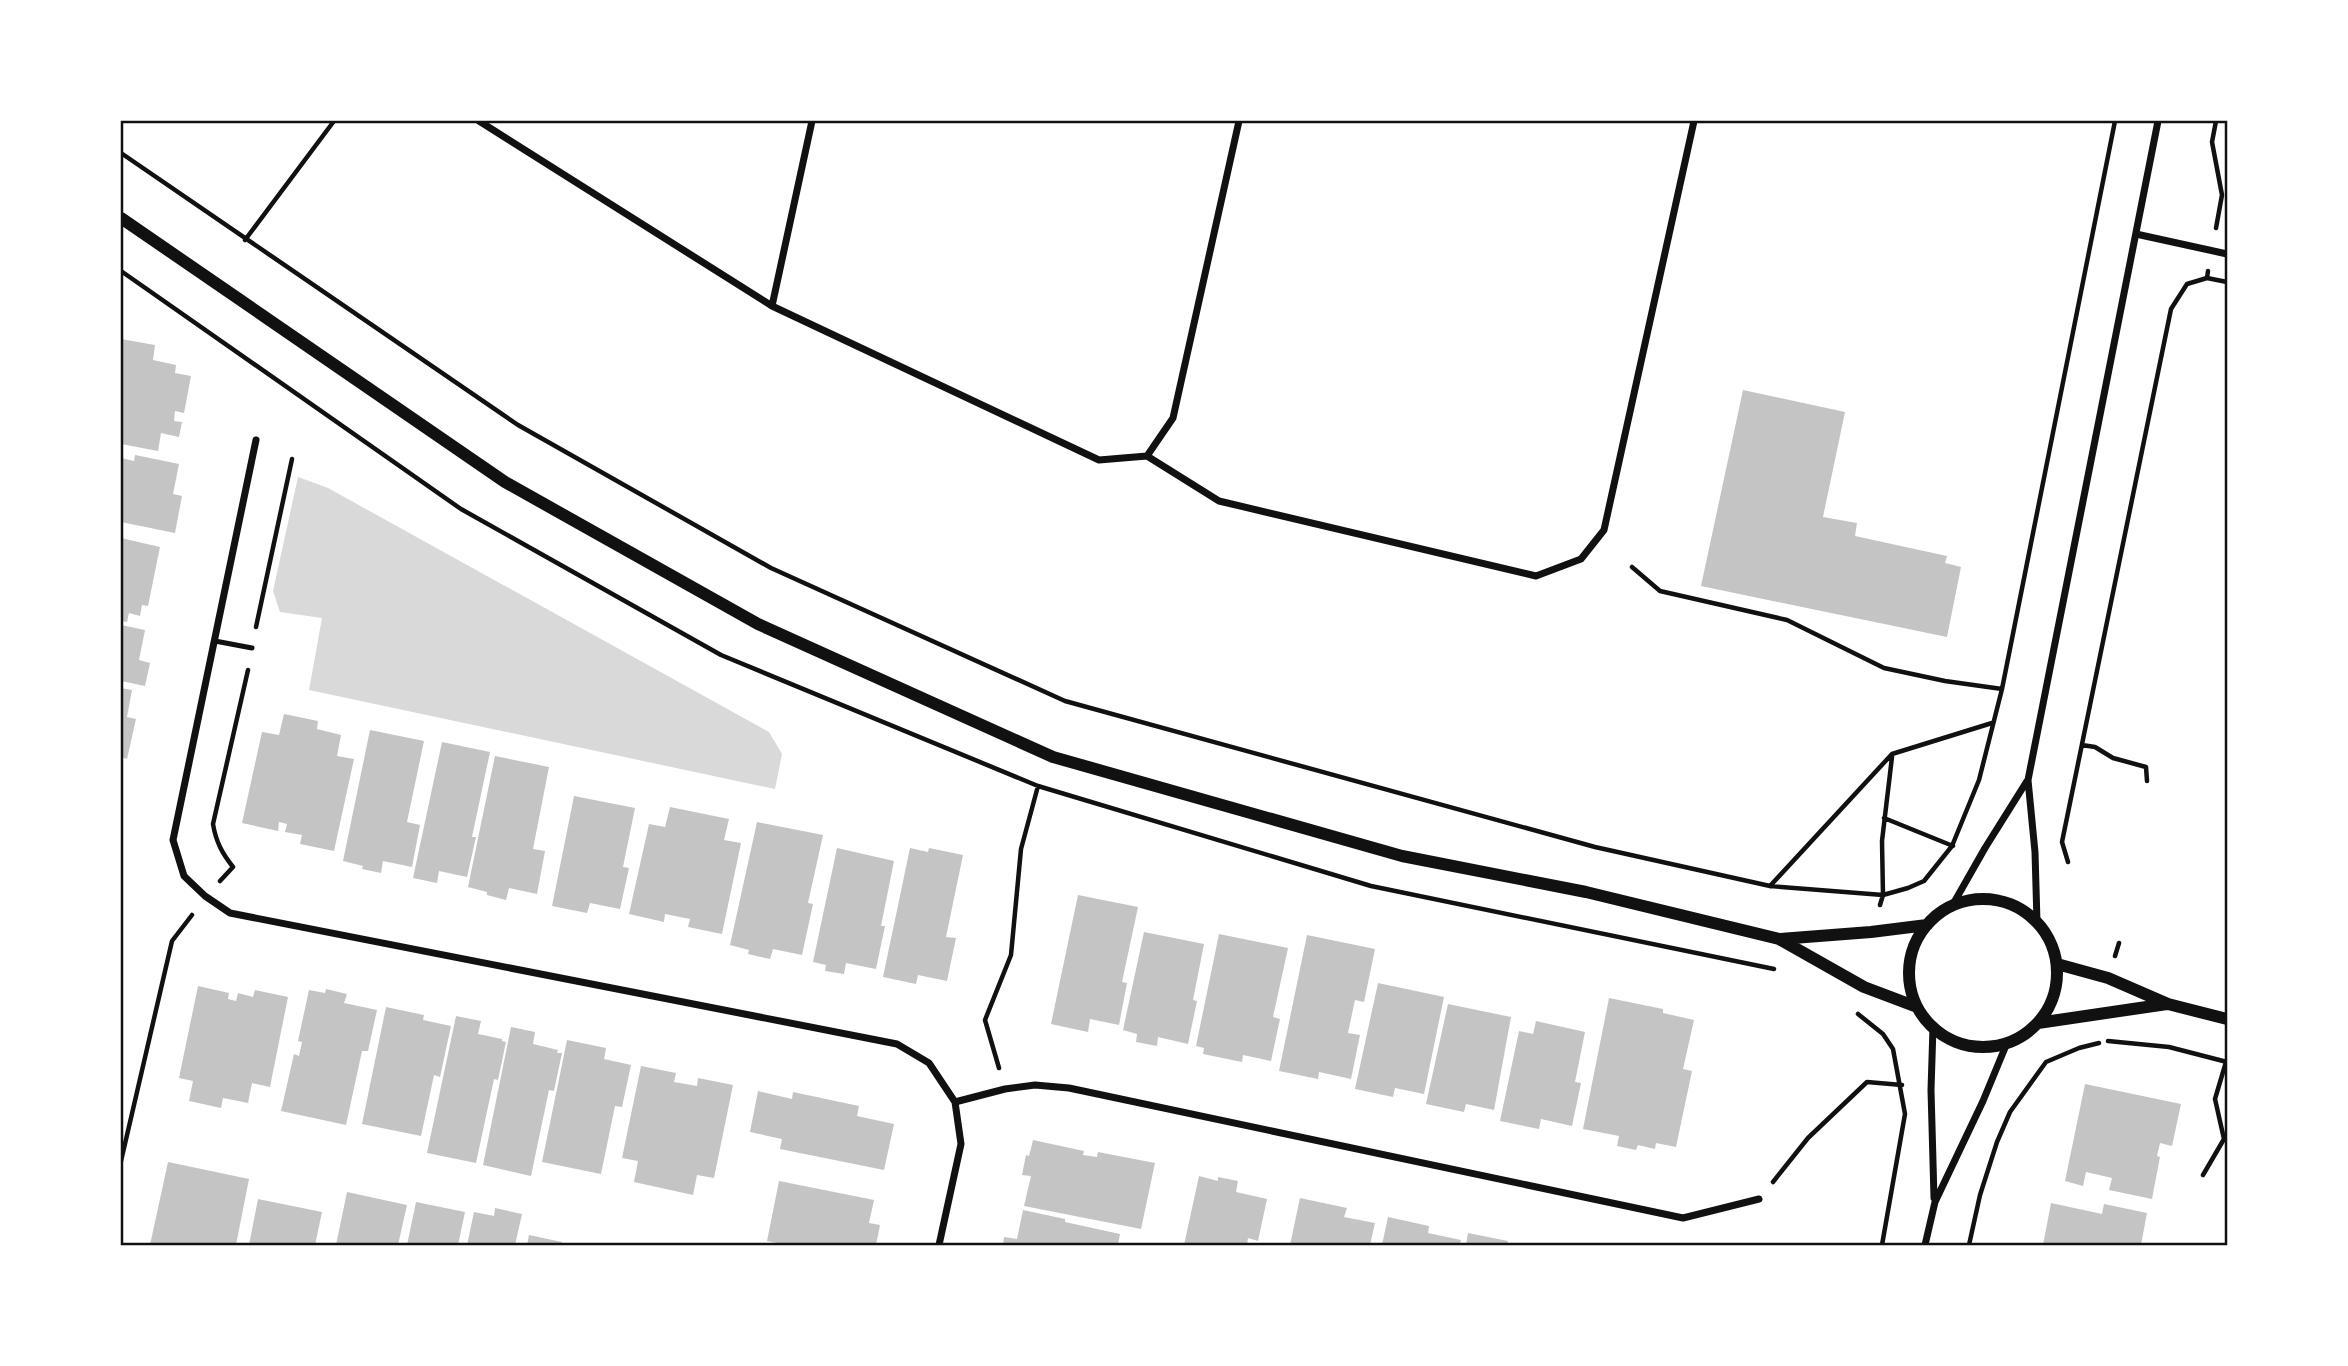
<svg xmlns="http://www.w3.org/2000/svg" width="2348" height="1366" font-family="'Archivo Narrow',sans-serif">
<rect width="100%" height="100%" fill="#fff"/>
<!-- water -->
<path fill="#d9d9d9" d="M 298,477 L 328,488 L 769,732 L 782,754 L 775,789 L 309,690 L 322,618 L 280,612 L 273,591 Z"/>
<!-- building -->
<path fill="#c4c4c4" d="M 121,339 L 155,345 L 153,360 L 176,365 L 175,373 L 191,376 L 184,413 L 175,411 L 174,421 L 182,422 L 179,437 L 161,433 L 158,451 L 121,444 Z
M 1743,390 L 1845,412 L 1823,517 L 1857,523 L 1855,536 L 1947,556 L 1945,563 L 1961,567 L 1947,637 L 1701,586 Z
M 135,455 L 179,464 L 173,494 L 182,496 L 175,533 L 121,522 L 121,458 L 134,461 Z
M 121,538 L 160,547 L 148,606 L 142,605 L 140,616 L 129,613 L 127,622 L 121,621 Z
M 121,625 L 145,630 L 139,660 L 150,663 L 145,686 L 121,681 Z
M 121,688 L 132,690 L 127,717 L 136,719 L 127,759 L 121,757 Z
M 284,714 L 318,721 L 317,729 L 341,735 L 337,756 L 354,759 L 334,851 L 300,844 L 302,835 L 285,832 L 287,824 L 279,822 L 278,831 L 242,823 L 262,732 L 279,735 Z
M 370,730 L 424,741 L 407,822 L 420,825 L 412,867 L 383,861 L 381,873 L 362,869 L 363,866 L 343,861 Z
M 442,742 L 490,752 L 472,837 L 476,837 L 467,877 L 439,871 L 437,883 L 413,878 Z
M 495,756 L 549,767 L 533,849 L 545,851 L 537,894 L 509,888 L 506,900 L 487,895 L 487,892 L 468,887 Z
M 574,796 L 635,808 L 623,867 L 629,868 L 620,909 L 590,903 L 587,913 L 552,906 Z
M 670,807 L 729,819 L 724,840 L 741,843 L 722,934 L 688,927 L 690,919 L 665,914 L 664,922 L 629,914 L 649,824 L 665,827 Z
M 757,822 L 823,835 L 808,903 L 813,904 L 802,955 L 773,949 L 770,959 L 748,954 L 749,950 L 730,945 Z
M 837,848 L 894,861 L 881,926 L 885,926 L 876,969 L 846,963 L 844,974 L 825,971 L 826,965 L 813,962 Z
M 910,848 L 928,852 L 929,848 L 963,855 L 946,937 L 956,938 L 947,981 L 918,975 L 916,984 L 883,977 Z
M 1078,895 L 1138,907 L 1122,982 L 1127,983 L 1119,1025 L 1090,1019 L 1088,1032 L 1051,1024 Z
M 1144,932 L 1204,944 L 1193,1000 L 1197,1001 L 1188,1044 L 1158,1037 L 1157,1046 L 1136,1042 L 1137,1034 L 1123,1030 Z
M 1219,934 L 1288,948 L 1273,1017 L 1280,1019 L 1271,1061 L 1243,1055 L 1242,1062 L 1203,1054 L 1204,1048 L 1196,1046 Z
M 1307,935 L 1375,949 L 1364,1002 L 1355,1000 L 1348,1033 L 1360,1035 L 1351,1079 L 1319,1072 L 1318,1079 L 1279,1071 Z
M 1378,983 L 1444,997 L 1424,1094 L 1395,1088 L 1393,1097 L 1355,1089 Z
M 198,986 L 229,993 L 228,999 L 236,1001 L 238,993 L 253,997 L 255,990 L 288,997 L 270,1087 L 252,1083 L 248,1103 L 223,1098 L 221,1108 L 189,1101 L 193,1081 L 179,1078 Z
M 326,989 L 347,994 L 344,1003 L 377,1010 L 368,1051 L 362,1051 L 346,1125 L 281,1111 L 294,1054 L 299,1056 L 302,1042 L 298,1041 L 309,990 L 325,993 Z
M 1609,998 L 1663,1009 L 1663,1013 L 1694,1020 L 1683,1069 L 1692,1071 L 1676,1147 L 1656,1143 L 1655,1149 L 1638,1145 L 1636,1150 L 1617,1146 L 1619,1136 L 1583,1129 Z
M 1448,1004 L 1511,1017 L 1494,1110 L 1466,1104 L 1464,1112 L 1426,1104 Z
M 386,1007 L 424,1015 L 423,1020 L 451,1026 L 440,1077 L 434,1075 L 421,1136 L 362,1124 Z
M 456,1016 L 481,1021 L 478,1034 L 502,1039 L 502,1041 L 506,1042 L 498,1080 L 494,1079 L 476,1163 L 427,1153 Z
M 1536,1021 L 1585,1032 L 1575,1082 L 1581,1083 L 1572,1126 L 1541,1119 L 1539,1129 L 1500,1121 L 1519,1031 L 1533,1034 Z
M 511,1027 L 535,1032 L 533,1044 L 558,1050 L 557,1053 L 562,1053 L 554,1091 L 549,1090 L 531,1176 L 483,1165 Z
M 567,1040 L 606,1048 L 604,1059 L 631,1065 L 622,1107 L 615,1106 L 601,1174 L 542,1162 Z
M 641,1066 L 676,1073 L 674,1082 L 697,1086 L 698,1078 L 733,1085 L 714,1178 L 697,1175 L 693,1195 L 634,1182 L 638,1161 L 622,1158 Z
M 2085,1084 L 2181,1104 L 2172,1146 L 2160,1143 L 2157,1156 L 2160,1157 L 2152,1199 L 2109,1190 L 2112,1178 L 2086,1172 L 2083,1186 L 2065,1181 Z
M 758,1091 L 792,1099 L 793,1092 L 859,1106 L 857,1116 L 894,1124 L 884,1170 L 780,1149 L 782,1139 L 750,1132 Z
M 1033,1140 L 1084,1151 L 1083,1155 L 1097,1157 L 1098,1152 L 1155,1163 L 1141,1229 L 1024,1206 L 1031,1176 L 1022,1175 L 1026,1155 L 1029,1156 Z
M 168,1162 L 249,1179 L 236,1245 L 150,1245 Z
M 1199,1176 L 1218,1181 L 1218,1177 L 1238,1181 L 1236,1192 L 1267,1199 L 1258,1241 L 1248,1238 L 1247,1245 L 1184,1245 Z
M 779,1181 L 874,1200 L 869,1223 L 880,1225 L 876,1245 L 788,1245 L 767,1241 Z
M 347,1192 L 407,1205 L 398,1245 L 336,1245 Z
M 1300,1198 L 1347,1208 L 1344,1217 L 1375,1223 L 1370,1245 L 1290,1245 Z
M 258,1199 L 322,1212 L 315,1245 L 249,1245 Z
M 416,1202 L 465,1212 L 458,1245 L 407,1245 Z
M 2051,1203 L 2102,1214 L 2104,1204 L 2147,1213 L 2141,1245 L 2043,1245 Z
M 495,1208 L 522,1214 L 515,1245 L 467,1245 L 474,1212 L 494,1216 Z
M 1023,1210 L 1065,1219 L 1065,1222 L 1120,1234 L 1118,1245 L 1003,1245 L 1004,1237 L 1017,1239 Z
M 1388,1217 L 1429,1226 L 1428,1233 L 1461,1240 L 1460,1245 L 1382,1245 Z
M 1468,1233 L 1508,1241 L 1507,1245 L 1466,1245 Z
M 529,1235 L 562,1242 L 562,1245 L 527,1245 Z"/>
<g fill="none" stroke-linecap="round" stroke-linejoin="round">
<!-- path -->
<path stroke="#111" stroke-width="4.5" d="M 2216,121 L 2212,142 L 2222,195 L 2216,228
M 121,153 L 518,425 L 771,568 L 1065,701 L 1595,847 L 1770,886 L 1883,895 L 1908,888 L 1924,881 L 1952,846 L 1979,780 L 2002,689 L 1945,681 L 1884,668 L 1787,620 L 1660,591 L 1632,567
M 245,240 L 334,121
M 121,271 L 461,509 L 721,655 L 1038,786 L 1371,886 L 1774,969
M 2207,278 L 2227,282
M 256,627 L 292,459
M 2002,689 L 2115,121
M 2082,745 L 2095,747 L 2113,758 L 2146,767 L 2147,781
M 1884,818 L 1953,846
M 2068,862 L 2062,842 L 2171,309 L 2187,284 L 2207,278 L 2208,271
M 220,881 L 233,867 C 222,853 216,842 213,824 L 248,670
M 1770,886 L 1892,754 L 1992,723
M 1880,905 L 1883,895 L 1882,841 L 1892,757
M 2115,956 L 2119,943
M 1858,1014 L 1883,1034 L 1893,1049 L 1905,1114 L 1882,1245
M 2108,1041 L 2169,1047 L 2227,1062
M 999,1068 L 985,1020 L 1011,955 L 1021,849 L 1038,786
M 121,1161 L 172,941 L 192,915
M 2203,1175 L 2224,1139 L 2215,1099 L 2226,1062
M 1773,1182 L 1808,1138 L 1867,1082 L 1902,1085
M 1969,1245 L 1980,1195 L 1997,1142 L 2010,1112 L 2046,1062 L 2079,1048 L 2099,1043"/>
<!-- service -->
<path stroke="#111" stroke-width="5" d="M 215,641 L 252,648"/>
<!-- minor -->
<path stroke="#111" stroke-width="7" d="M 479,121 L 772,306 L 1099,460 L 1147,456 L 1173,418 L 1239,121
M 2136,234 L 2227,254
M 772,306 L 812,121
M 256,440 L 173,840 L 184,876 L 205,896 L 230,913 L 897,1044 L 929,1063 L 955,1102 L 961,1144 L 939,1245
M 1147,456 L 1219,501 L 1536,576 L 1581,559 L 1604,530 L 1694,121
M 1952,906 L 1985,848 L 2027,781
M 2037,922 L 2035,852 L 2028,780 L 2158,121
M 1933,1027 L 1931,1090 L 1934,1198
M 955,1102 L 1005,1089 L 1035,1085 L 1069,1088 L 1683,1218 L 1759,1199
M 1925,1245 L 1935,1202 L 1983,1101 L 2007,1043"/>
<!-- tertiary -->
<path stroke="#111" stroke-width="12" d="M 121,218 L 505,482 L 758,624 L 1053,757 L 1402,856 L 1586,892 L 1779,939 L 1864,987 L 1917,1007
M1909 973a74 74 0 1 1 148 0a74 74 0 1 1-148 0Z
M 1780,939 L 1871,932 L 1927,925
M 2057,964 L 2108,978 L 2168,1004 L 2227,1019
M 2038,1023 L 2167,1004"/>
</g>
<!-- border -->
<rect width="2348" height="1366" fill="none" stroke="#ffffff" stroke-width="245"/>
<rect x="122" y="122" width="2104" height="1122" fill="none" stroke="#111" stroke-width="2.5"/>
</svg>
